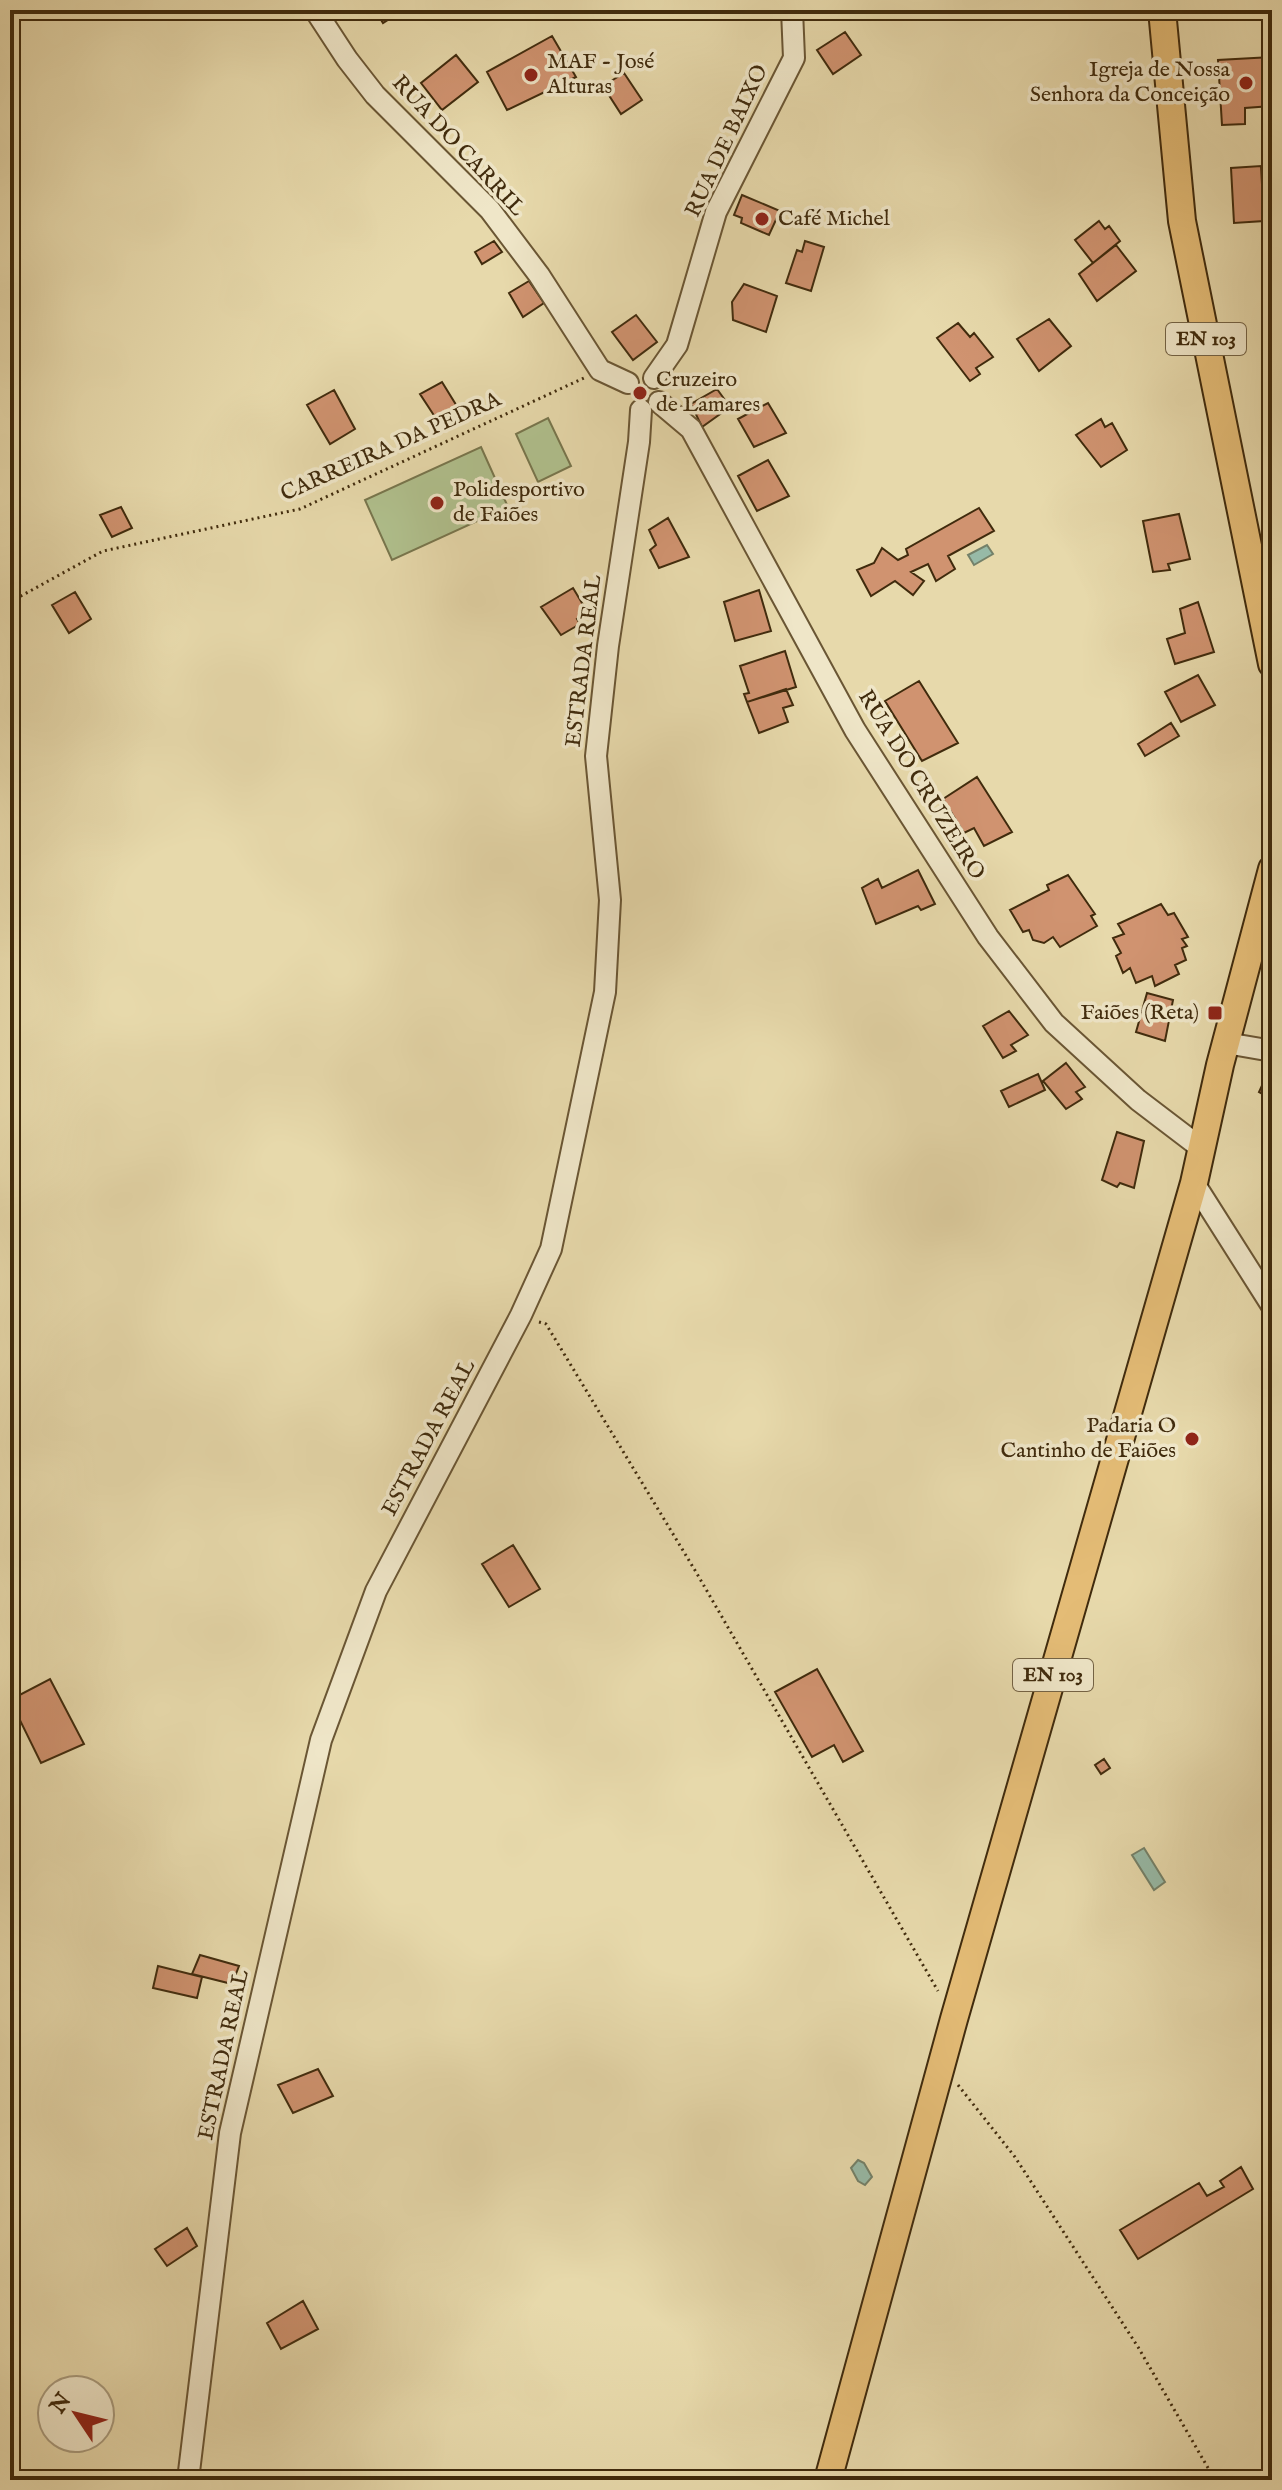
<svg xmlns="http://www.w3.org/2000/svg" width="1282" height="2490" font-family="'IM FELL English',serif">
<rect width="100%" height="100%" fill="#e7d9ab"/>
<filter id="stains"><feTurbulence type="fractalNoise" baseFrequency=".0025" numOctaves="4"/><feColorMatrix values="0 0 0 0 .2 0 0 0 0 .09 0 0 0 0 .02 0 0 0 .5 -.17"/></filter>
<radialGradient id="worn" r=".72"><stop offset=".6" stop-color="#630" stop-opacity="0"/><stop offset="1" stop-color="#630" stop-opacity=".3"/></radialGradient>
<!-- green -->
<path fill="#b0c08d" stroke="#78764d" stroke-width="2" d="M 548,418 L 571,466 L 538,482 L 516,434 Z
M 481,447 L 508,507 L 392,560 L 365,500 Z"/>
<!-- water -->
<path fill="#97baa7" stroke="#748169" stroke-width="2" d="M 987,545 L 993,554 L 974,565 L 968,555 Z
M 1144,1848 L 1165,1882 L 1154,1890 L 1132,1855 Z
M 858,2160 L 864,2163 L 872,2177 L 865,2185 L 858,2181 L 851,2168 Z"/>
<!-- building -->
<path fill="#d09370" stroke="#402b0d" stroke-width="2" d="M 375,10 L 403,10 L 383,23 Z
M 845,32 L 861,55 L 833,74 L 817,50 Z
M 552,36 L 576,77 L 507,110 L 487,72 Z
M 456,55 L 478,82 L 442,110 L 421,83 Z
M 1272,57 L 1272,106 L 1245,108 L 1245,124 L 1222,125 L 1218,60 Z
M 624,73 L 642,100 L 621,114 L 603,86 Z
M 1261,166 L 1264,221 L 1234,223 L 1231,168 Z
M 742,195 L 780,211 L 769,235 L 741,223 L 742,218 L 734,215 Z
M 1099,221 L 1105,229 L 1109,226 L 1120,241 L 1093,263 L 1075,240 Z
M 494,241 L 502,252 L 482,264 L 475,252 Z
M 805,241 L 824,247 L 811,291 L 786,283 L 797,250 L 802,252 Z
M 1116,245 L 1136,271 L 1097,301 L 1079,274 Z
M 529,281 L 544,303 L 523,317 L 509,293 Z
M 744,284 L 777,296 L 766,332 L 733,320 L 732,302 Z
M 636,315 L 657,342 L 633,360 L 612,332 Z
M 1049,319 L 1071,346 L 1039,371 L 1017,339 Z
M 958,323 L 970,337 L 974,333 L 993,357 L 976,368 L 980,374 L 970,381 L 937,338 Z
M 442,382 L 458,408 L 437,420 L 420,394 Z
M 717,389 L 730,407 L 702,427 L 691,404 Z
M 334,390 L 355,429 L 330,444 L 307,405 Z
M 768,403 L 786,433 L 754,447 L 738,419 Z
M 1101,419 L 1105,427 L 1112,423 L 1127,450 L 1101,467 L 1076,435 Z
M 768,460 L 789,496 L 757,511 L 738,476 Z
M 121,507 L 132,528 L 112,537 L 100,515 Z
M 979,508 L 994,531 L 948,556 L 955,569 L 936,581 L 928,564 L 911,572 L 924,581 L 913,595 L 895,581 L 871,596 L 857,570 L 874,563 L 882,548 L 898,560 L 908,555 L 906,549 Z
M 1179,514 L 1190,559 L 1168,564 L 1170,570 L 1153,572 L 1143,521 Z
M 668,518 L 689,557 L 659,568 L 650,550 L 656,545 L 649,530 Z
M 573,588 L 588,613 L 577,619 L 580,624 L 561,635 L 541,607 Z
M 759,590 L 771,631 L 735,641 L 724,602 Z
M 75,592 L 91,619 L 69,633 L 52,605 Z
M 1198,602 L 1214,652 L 1175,664 L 1167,639 L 1185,633 L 1180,609 Z
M 785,651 L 796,687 L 747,702 L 744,694 L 749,693 L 740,666 Z
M 1198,675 L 1215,705 L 1181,722 L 1165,692 Z
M 919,681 L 958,743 L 922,761 L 885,701 Z
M 786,689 L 793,705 L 783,708 L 788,722 L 759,733 L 747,702 Z
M 1171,723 L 1179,736 L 1145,756 L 1138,744 Z
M 977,777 L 1012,832 L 984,846 L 974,828 L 964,833 L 943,799 Z
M 918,870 L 935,904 L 921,910 L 918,906 L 876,924 L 862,888 L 878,879 L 882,888 Z
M 1068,875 L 1095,914 L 1091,916 L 1097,926 L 1060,947 L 1053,937 L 1044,943 L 1033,940 L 1029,930 L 1023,932 L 1010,910 L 1049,890 L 1047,885 Z
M 1161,904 L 1168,915 L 1174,913 L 1188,937 L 1182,939 L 1187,946 L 1182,948 L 1186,960 L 1175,965 L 1179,974 L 1155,986 L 1152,976 L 1136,983 L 1130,968 L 1123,973 L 1116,956 L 1121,953 L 1113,938 L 1124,934 L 1118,924 Z
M 1147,993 L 1173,1000 L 1165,1041 L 1136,1032 Z
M 1009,1011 L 1028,1035 L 1011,1045 L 1016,1051 L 1003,1058 L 983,1026 Z
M 1066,1063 L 1085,1087 L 1076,1092 L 1082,1099 L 1066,1109 L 1043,1081 Z
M 1272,1064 L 1272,1099 L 1259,1092 Z
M 1038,1074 L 1045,1090 L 1009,1107 L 1001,1091 Z
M 1117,1132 L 1144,1141 L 1134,1188 L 1120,1183 L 1117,1187 L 1102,1180 Z
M 513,1545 L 540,1589 L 509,1607 L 482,1564 Z
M 817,1669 L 863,1751 L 843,1762 L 834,1745 L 812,1757 L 775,1692 Z
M 50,1679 L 84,1744 L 41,1763 L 10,1700 Z
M 1104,1759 L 1110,1768 L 1101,1774 L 1095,1765 Z
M 200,1955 L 239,1966 L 232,1984 L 192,1974 Z
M 158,1966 L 202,1977 L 197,1998 L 153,1988 Z
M 318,2069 L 333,2096 L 293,2113 L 278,2085 Z
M 1241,2167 L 1253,2189 L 1138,2259 L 1120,2230 L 1199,2183 L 1207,2196 L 1224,2187 L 1220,2181 Z
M 187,2228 L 197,2246 L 167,2266 L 155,2249 Z
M 303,2301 L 318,2329 L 281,2349 L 267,2323 Z"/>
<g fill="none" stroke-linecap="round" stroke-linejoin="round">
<defs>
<path id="minor" d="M 315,10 L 347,59 L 375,95 L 490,210 L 539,275 L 600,370 L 628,383
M 654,378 L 677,345 L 716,212 L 794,58 L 792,10
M 659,402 L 691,429 L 855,730 L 988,937 L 1054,1023 L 1138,1100 L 1201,1148
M 1226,1043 L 1272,1051
M 1194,1183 L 1272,1306
M 188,2480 L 230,2133 L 321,1740 L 376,1591 L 521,1315 L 551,1249 L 605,992 L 610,900 L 596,756 L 608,646 L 639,442 L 641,410"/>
<path id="major" d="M 1162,10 L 1182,221 L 1272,664
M 828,2480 L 954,2019 L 1194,1183 L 1220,1065 L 1272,869"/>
</defs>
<!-- minor casing -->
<use href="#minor" stroke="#6a5634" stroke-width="24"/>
<!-- major casing -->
<use href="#major" stroke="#402b0d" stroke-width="30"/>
<!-- path -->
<path stroke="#402b0d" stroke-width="3" stroke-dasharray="2 4" stroke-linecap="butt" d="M 10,602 L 103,551 L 300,509 L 584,378
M 539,1322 L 546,1324 L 696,1572 L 938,1991
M 958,2085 L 1015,2157 L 1138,2347 L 1215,2480"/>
<!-- minor -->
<use href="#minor" stroke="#efe6c8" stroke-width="20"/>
<!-- major -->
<use href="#major" stroke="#e4bc76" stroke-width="26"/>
</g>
<!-- markers -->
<g fill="#8f2418" stroke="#efe6c8" stroke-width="3">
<circle cx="531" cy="75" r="8"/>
<circle cx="1246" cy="83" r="8"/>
<circle cx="762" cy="219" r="8"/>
<circle cx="640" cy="393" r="8"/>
<circle cx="437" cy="503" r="8"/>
<rect x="1207" y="1005" width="16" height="16" rx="4"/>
<circle cx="1192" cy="1439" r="8"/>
</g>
<g text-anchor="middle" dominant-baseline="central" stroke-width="7" stroke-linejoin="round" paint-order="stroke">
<!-- shield labels -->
<g fill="#efe6c8" stroke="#746345" stroke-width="2">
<rect x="1166" y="323" width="80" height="32" rx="6"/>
<rect x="1013" y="1659" width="80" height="32" rx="6"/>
</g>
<g font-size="20" font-weight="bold" fill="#402b0d">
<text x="1206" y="339">EN 103</text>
<text x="1053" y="1675">EN 103</text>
</g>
<!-- poi labels -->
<g font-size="22" fill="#402b0d" stroke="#efe6c8" text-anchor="start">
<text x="547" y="62">MAF - José<tspan x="547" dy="25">Alturas</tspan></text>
<text x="1230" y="70" text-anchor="end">Igreja de Nossa<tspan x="1230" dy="25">Senhora da Conceição</tspan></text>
<text x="778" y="219">Café Michel</text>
<text x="656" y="380">Cruzeiro<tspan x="656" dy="25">de Lamares</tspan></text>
<text x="453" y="490">Polidesportivo<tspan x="453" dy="25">de Faiões</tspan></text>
<text x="1199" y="1013" text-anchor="end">Faiões (Reta)</text>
<text x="1176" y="1426" text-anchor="end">Padaria O<tspan x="1176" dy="25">Cantinho de Faiões</tspan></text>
</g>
<!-- street labels -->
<g font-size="22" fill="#402b0d" stroke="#efe6c8">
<text transform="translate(727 141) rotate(-65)">RUA DE BAIXO</text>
<text transform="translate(458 146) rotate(47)">RUA DO CARRIL</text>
<text transform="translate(391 447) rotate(-24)">CARREIRA DA PEDRA</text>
<text transform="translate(584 661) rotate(-83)">ESTRADA REAL</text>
<text transform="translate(921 785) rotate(58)">RUA DO CRUZEIRO</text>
<text transform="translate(429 1438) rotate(-62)">ESTRADA REAL</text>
<text transform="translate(224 2055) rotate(-78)">ESTRADA REAL</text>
</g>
</g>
<!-- margin -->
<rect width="1282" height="2490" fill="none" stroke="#e7d9ab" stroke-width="40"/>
<rect x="12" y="12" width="1258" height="2466" fill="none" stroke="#402b0d" stroke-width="4"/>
<rect x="20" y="20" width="1242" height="2450" fill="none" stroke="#402b0d" stroke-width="2"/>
<!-- north arrow -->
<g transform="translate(76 2414) rotate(305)"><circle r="38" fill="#efe6c8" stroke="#a99b7d" stroke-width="2"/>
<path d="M0-6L14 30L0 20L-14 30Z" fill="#8f2418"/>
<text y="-12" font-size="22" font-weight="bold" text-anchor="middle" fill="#402b0d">N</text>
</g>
<rect width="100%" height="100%" filter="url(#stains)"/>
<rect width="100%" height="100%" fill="url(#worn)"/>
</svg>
